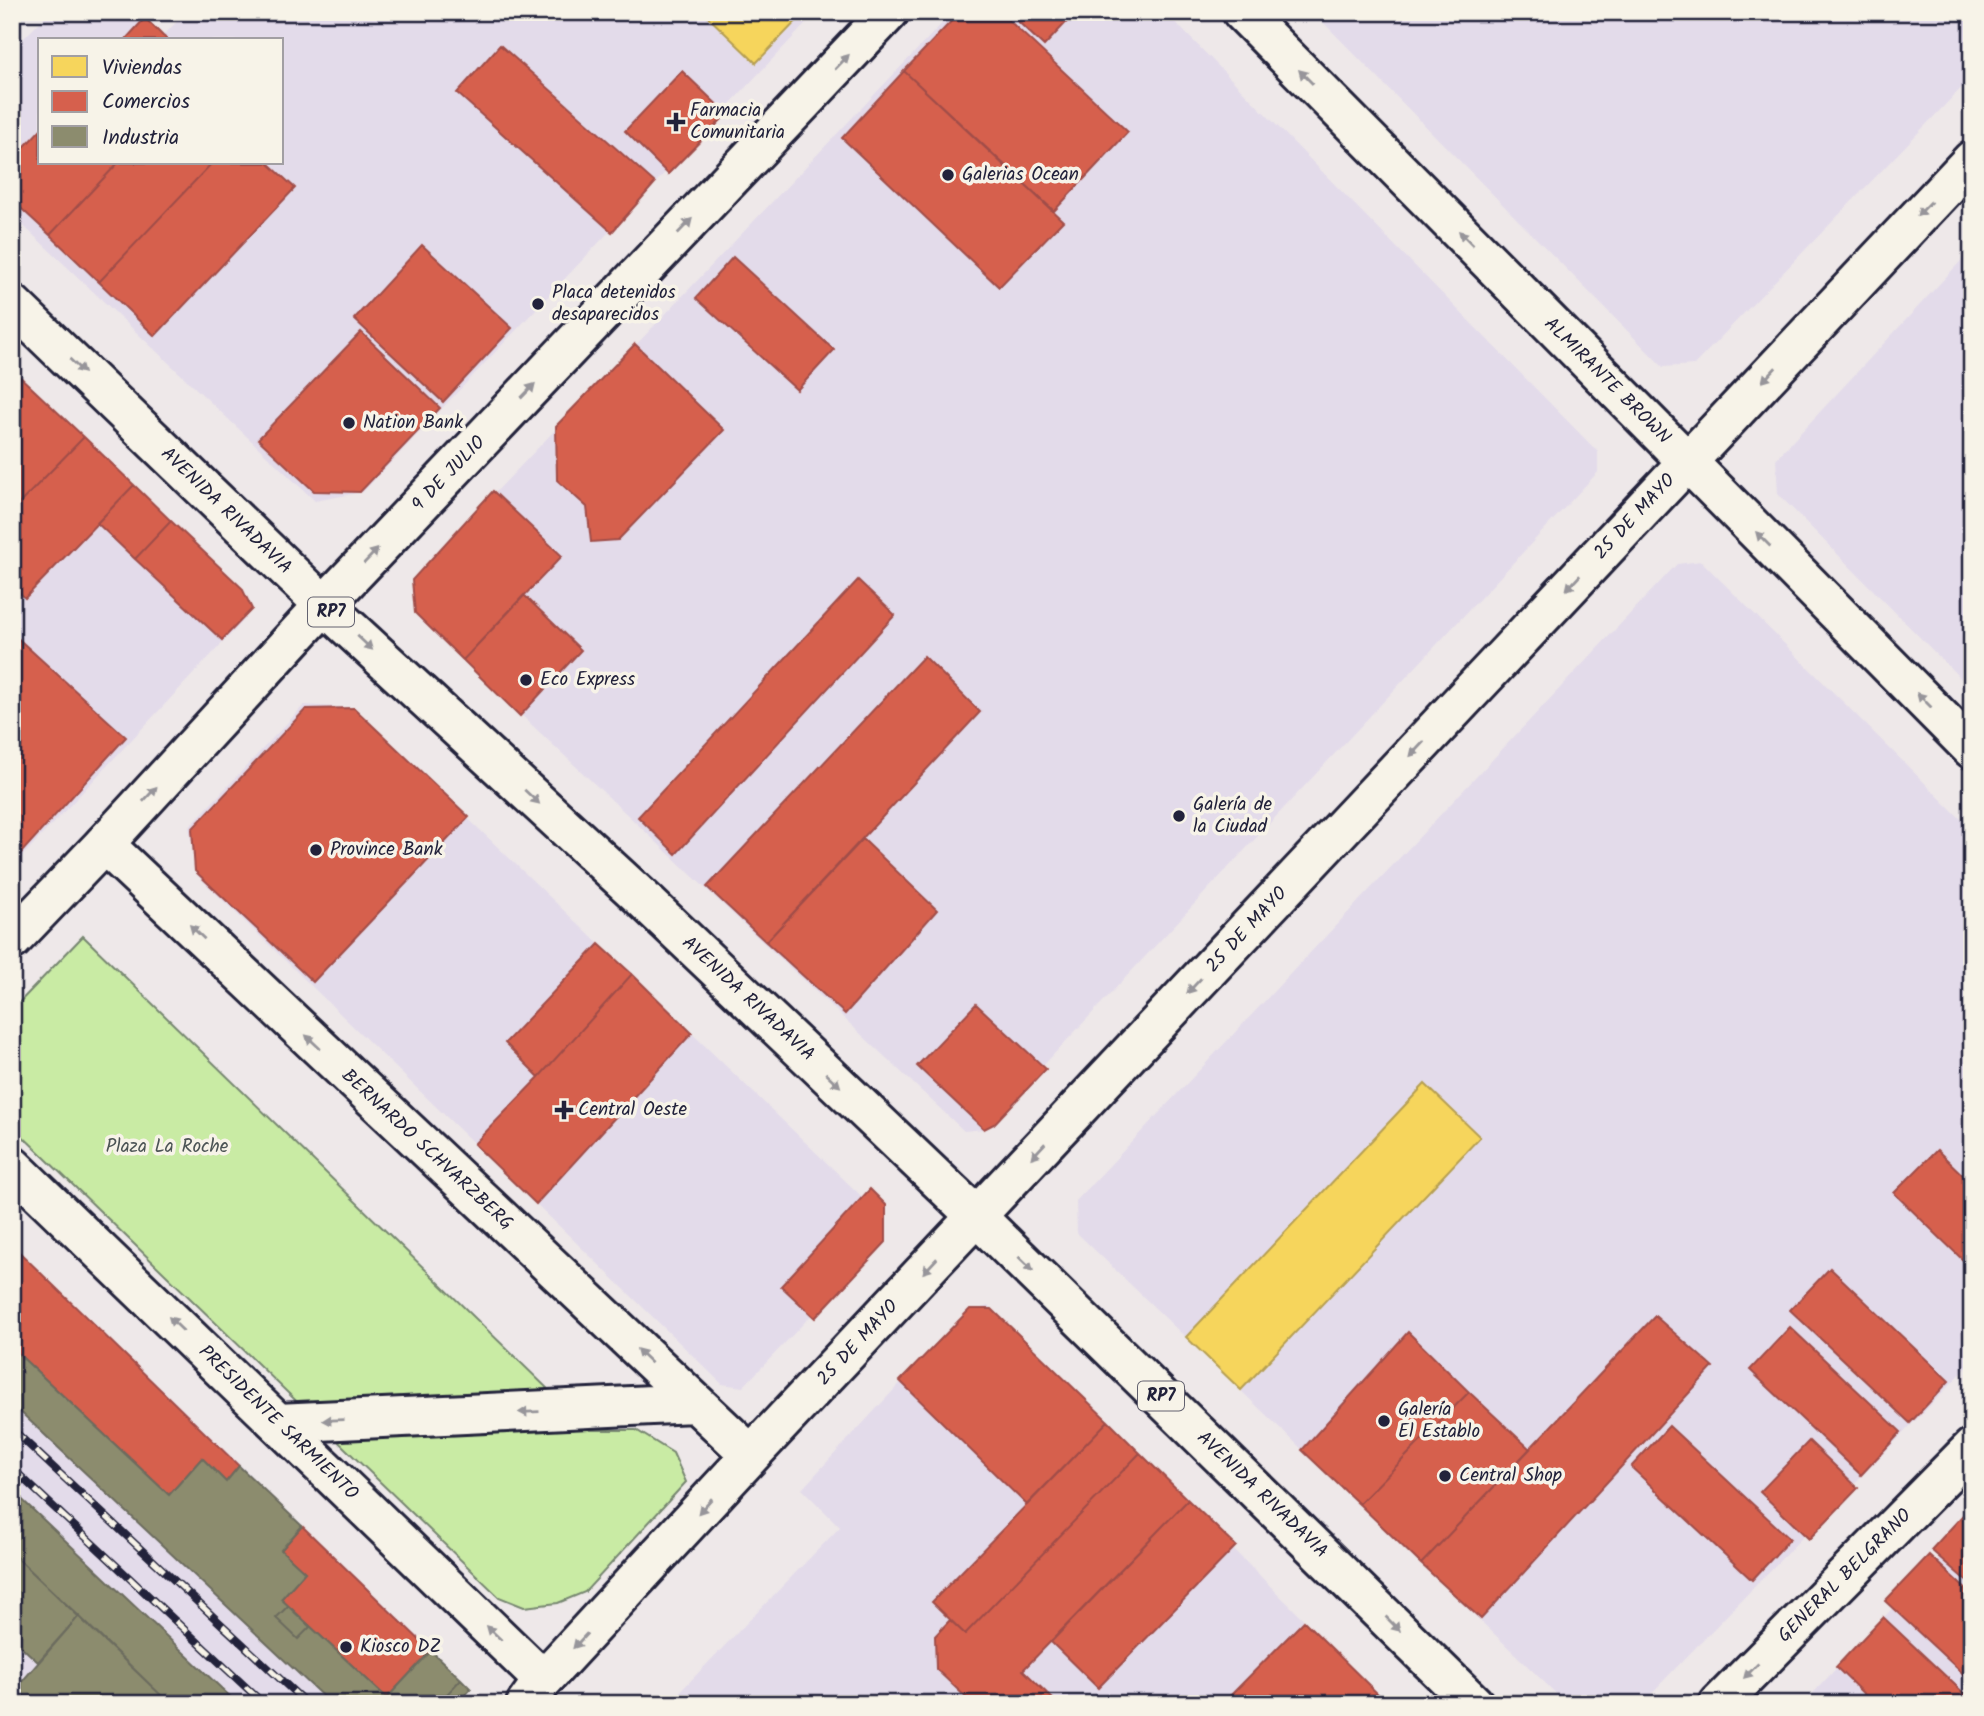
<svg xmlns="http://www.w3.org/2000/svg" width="1984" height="1716" font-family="Kalam,sans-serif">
<rect width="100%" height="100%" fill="#eee8e9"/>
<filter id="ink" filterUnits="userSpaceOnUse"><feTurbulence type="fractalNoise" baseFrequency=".0143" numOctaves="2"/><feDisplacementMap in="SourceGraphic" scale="14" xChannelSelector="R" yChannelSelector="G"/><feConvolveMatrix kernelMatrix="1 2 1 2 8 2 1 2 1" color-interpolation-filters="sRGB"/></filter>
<g filter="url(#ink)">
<!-- built -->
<path fill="#e3dbea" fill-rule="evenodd" d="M 50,12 L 139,12 L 163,36 L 186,12 L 346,12 L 349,14 L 351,12 L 817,12 L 363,492 L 315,501 L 12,215 L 12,50 ZM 40,40 L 282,40 L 282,163 L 40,163 Z
M 953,12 L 1165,12 L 1598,452 L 1598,472 L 984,1129 L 964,1131 L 419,619 L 414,578 Z
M 1313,12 L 1972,12 L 1972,77 L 1694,365 L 1663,367 Z
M 1972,249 L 1972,690 L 1778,494 L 1776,459 Z
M 12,376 L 245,598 L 245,619 L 12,867 Z
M 1701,561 L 1972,830 L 1972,1362 L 1641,1704 L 1567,1704 L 1077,1233 L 1076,1201 L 1677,564 Z
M 304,705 L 353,708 L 880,1214 L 878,1245 L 743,1387 L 722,1384 L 197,875 L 189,827 Z
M 12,1245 L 462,1679 L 471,1689 L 457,1704 L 23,1704 L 12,1693 Z
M 988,1306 L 1389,1704 L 668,1704 L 840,1527 L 802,1489 L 966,1312 Z
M 1972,1523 L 1972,1704 L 1803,1704 Z"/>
<!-- green -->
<path fill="#c9eba4" stroke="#768670" stroke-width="2" d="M 83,936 L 590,1430 L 636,1430 L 673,1453 L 686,1482 L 585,1592 L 558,1603 L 524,1607 L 499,1597 L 12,1126 L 12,1010 Z"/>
<!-- homes -->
<path fill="#f6d55c" stroke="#b69f52" stroke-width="2" d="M 703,12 L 805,12 L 756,63 Z
M 1425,1084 L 1480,1137 L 1241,1390 L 1186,1337 Z"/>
<!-- shops -->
<path fill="#d6604d" stroke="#a04d48" stroke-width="2" d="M 960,12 L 1000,12 L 1128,132 L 1054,211 L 904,71 Z
M 1008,12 L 1076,12 L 1044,46 Z
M 145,18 L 163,36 L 168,40 L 125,40 Z
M 500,45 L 655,183 L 612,232 L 457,93 Z
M 682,71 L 727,114 L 668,174 L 625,131 Z
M 904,71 L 1063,221 L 999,287 L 842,138 Z
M 40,130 L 40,163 L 118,163 L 50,235 L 12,200 L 12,160 Z
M 118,163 L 212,163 L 99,282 L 50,235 Z
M 212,163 L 268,163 L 295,188 L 155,336 L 99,282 Z
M 422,245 L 512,328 L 443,402 L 354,319 Z
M 733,257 L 834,350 L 797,390 L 696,298 Z
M 361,332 L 440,408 L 360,492 L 314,491 L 258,439 Z
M 635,344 L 724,430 L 618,540 L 591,542 L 587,507 L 557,480 L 556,426 Z
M 15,372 L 84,437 L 12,511 L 12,374 Z
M 84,437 L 134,485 L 25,598 L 12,585 L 12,511 Z
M 134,485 L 171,521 L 135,559 L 97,523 Z
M 493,491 L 562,556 L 463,660 L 415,613 L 412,580 Z
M 171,521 L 242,588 L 252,609 L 222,640 L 135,559 Z
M 858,580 L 895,615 L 676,854 L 638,817 Z
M 524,595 L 581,650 L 520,716 L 463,660 Z
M 12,633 L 126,737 L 12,863 Z
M 924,656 L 980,712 L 766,942 L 707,887 Z
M 354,708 L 469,817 L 313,982 L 195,871 L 192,829 L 306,709 Z
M 863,839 L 937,910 L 845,1014 L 766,942 Z
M 599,944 L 632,974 L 539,1077 L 505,1043 Z
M 632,974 L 692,1033 L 536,1204 L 474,1144 L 539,1077 Z
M 976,1004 L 1046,1069 L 994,1124 L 984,1129 L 917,1066 Z
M 1937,1150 L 1972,1184 L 1972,1269 L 1894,1193 Z
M 870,1189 L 886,1205 L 886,1242 L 815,1318 L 781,1286 Z
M 12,1245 L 239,1466 L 226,1482 L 202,1458 L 169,1495 L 12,1348 Z
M 1830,1268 L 1949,1381 L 1910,1423 L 1790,1310 Z
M 970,1309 L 992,1309 L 1108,1421 L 1027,1505 L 900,1381 Z
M 1655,1316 L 1713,1367 L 1481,1619 L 1421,1564 Z
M 1790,1327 L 1901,1432 L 1861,1475 L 1750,1370 Z
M 1408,1332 L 1469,1392 L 1359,1504 L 1302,1450 Z
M 1469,1392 L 1530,1449 L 1421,1564 L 1359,1504 Z
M 1108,1421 L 1140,1453 L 965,1634 L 932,1602 Z
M 1669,1426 L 1790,1539 L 1752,1580 L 1631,1467 Z
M 1809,1441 L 1858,1488 L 1809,1539 L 1760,1492 Z
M 1140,1453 L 1188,1500 L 1023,1670 L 1058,1704 L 973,1704 L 936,1669 L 935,1636 L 950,1620 L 965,1634 Z
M 1188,1500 L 1236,1546 L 1098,1688 L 1051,1642 Z
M 1972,1505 L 1972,1584 L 1971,1585 L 1931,1550 Z
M 302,1526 L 431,1651 L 387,1698 L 281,1599 L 305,1572 L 281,1550 Z
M 1929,1555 L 1972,1595 L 1972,1682 L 1885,1601 Z
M 1883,1617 L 1972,1701 L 1972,1704 L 1874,1704 L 1836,1667 Z
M 1304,1621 L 1388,1704 L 1222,1704 Z"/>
<!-- industry -->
<path fill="#8c8c6e" stroke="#6c6c5f" stroke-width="2" d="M 12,1348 L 169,1495 L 202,1458 L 226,1482 L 239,1466 L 302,1526 L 281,1550 L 305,1572 L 281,1599 L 387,1698 L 431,1651 L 461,1679 L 438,1704 L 331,1704 L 12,1404 Z
M 12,1490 L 238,1704 L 170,1704 L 166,1700 L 12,1553 Z
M 12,1553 L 79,1616 L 38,1662 L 12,1638 Z
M 288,1606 L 310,1627 L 298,1639 L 276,1618 Z
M 79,1616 L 166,1700 L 162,1704 L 23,1704 L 12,1693 Z
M 461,1679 L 471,1689 L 457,1704 L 438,1704 Z"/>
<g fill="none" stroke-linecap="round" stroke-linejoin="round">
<defs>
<path id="minor" d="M 104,844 L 751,1455
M 12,1166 L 543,1680
M 278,1423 L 694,1403
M 526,1704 L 543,1680 L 751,1455 L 1972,160"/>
<path id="tertiary" d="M 1242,12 L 1972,749
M 12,940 L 104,844 L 324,605 L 889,12
M 1719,1704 L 1972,1448"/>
<path id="primary" d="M 12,304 L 324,605 L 642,898 L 977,1217 L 1474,1704"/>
</defs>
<!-- minor casing -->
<use href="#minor" stroke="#22223b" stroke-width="44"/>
<!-- tertiary casing -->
<use href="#tertiary" stroke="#22223b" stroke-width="44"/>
<!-- primary casing -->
<use href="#primary" stroke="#22223b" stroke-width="44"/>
<!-- minor -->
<use href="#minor" stroke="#f7f3e8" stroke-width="38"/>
<!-- tertiary -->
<use href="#tertiary" stroke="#f7f3e8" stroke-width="38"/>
<!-- primary -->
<use href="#primary" stroke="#f7f3e8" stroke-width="38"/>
<defs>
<path id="rail" d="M 12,1429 L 307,1704
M 12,1468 L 264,1704"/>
</defs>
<!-- rail casing -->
<use href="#rail" stroke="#22223b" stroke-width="8"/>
<!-- rail -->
<use href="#rail" stroke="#f7f3e8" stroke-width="5" stroke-dasharray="16" stroke-linecap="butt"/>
</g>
<!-- one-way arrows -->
<defs><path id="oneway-solid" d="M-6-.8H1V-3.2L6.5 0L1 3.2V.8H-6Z" transform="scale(1.75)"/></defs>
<g fill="#97959a">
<use href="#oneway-solid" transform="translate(842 62) rotate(-46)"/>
<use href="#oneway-solid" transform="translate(1306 77) rotate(-135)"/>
<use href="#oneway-solid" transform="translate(1924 209) rotate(134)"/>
<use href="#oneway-solid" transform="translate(685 226) rotate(-46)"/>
<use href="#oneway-solid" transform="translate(1466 238) rotate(-135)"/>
<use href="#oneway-solid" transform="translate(77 366) rotate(44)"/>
<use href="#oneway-solid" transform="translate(1769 375) rotate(133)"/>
<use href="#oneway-solid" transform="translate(528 391) rotate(-46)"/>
<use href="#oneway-solid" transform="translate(1763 539) rotate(-135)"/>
<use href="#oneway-solid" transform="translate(371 556) rotate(-46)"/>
<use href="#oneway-solid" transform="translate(1573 583) rotate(133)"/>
<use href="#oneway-solid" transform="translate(365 643) rotate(43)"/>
<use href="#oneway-solid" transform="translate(1924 700) rotate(-135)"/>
<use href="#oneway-solid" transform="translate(1417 749) rotate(133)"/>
<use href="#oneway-solid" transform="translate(150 794) rotate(-47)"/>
<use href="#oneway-solid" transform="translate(532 797) rotate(43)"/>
<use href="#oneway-solid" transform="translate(197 932) rotate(-136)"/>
<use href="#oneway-solid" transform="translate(1194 986) rotate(133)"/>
<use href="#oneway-solid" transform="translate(313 1042) rotate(-137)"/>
<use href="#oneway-solid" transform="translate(833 1080) rotate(43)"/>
<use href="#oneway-solid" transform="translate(1038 1151) rotate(133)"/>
<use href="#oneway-solid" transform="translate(1026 1264) rotate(44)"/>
<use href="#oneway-solid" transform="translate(930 1266) rotate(133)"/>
<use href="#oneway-solid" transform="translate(176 1324) rotate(-136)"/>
<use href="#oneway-solid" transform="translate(644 1356) rotate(-136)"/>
<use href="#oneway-solid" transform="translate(529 1412) rotate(178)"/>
<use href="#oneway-solid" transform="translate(333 1420) rotate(178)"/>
<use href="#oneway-solid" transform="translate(705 1506) rotate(132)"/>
<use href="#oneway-solid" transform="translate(1393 1624) rotate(45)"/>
<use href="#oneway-solid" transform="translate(494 1633) rotate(-136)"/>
<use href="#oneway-solid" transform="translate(580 1641) rotate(133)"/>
<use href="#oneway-solid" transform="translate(1751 1671) rotate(135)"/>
</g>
</g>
<!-- markers -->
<g fill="#22223b" stroke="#f7f3e8" stroke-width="2.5">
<path d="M672.5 111.5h7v7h7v7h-7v7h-7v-7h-7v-7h7z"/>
<circle cx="948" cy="175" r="7"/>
<circle cx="538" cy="304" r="7"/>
<circle cx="349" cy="423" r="7"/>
<circle cx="526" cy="680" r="7"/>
<circle cx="1179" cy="816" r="7"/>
<circle cx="316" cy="850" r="7"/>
<path d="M560.5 1099.5h7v7h7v7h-7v7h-7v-7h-7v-7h7z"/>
<circle cx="1384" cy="1421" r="7"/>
<circle cx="1445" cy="1476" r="7"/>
<circle cx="346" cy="1647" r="7"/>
</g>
<g text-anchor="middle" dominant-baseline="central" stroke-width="7" stroke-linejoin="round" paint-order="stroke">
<!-- shield labels -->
<g fill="#f7f3e8" stroke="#62616f" stroke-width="2">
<rect x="308" y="597.5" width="46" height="29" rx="5"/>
<rect x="1138" y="1381.5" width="46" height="29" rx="5"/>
</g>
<g font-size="18" font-weight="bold" fill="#22223b">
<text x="331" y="612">RP7</text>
<text x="1161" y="1396">RP7</text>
</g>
<!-- poi labels -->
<g font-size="19" fill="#22223b" stroke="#f7f3e8" text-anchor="start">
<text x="690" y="111">Farmacia<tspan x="690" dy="22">Comunitaria</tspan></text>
<text x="962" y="175">Galerias Ocean</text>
<text x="552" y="293">Placa detenidos<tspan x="552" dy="22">desaparecidos</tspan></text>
<text x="363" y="423">Nation Bank</text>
<text x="540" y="680">Eco Express</text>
<text x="1193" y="805">Galería de<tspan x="1193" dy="22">la Ciudad</tspan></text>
<text x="330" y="850">Province Bank</text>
<text x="578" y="1110">Central Oeste</text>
<text x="1398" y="1410">Galería<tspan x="1398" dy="22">El Establo</tspan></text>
<text x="1459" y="1476">Central Shop</text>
<text x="360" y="1647">Kiosco DZ</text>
</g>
<!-- street labels -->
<g font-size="19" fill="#22223b" stroke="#f7f3e8">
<text transform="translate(1607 381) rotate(45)">ALMIRANTE BROWN</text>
<text transform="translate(449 474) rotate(-46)">9 DE JULIO</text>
<text transform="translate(226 511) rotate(44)">AVENIDA RIVADAVIA</text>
<text transform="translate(1635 517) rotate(-47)">25 DE MAYO</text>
<text transform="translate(1247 930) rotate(-47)">25 DE MAYO</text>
<text transform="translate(748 999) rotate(43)">AVENIDA RIVADAVIA</text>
<text transform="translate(427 1150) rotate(43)">BERNARDO SCHVARZBERG</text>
<text transform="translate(858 1343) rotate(-47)">25 DE MAYO</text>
<text transform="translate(278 1423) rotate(44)">PRESIDENTE SARMIENTO</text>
<text transform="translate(1262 1495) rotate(44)">AVENIDA RIVADAVIA</text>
<text transform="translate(1845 1576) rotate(-45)">GENERAL BELGRANO</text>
</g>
<!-- park labels -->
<g font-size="19" fill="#4c5455" stroke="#f7f3e8">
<text x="167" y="1147">Plaza La Roche</text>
</g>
</g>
<!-- margin -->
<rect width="1984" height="1716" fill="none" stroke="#f7f3e8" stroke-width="42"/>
<rect x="21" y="21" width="1942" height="1674" fill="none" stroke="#22223b" stroke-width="2.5" filter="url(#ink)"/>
<!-- legend -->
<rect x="38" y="38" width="245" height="126" fill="#f7f3e8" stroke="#a29fa3" stroke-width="2"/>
<rect x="52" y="56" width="35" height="21" fill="#f6d55c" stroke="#a29fa3" stroke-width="2"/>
<text x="102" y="74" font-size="21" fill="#22223b">Viviendas</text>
<rect x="52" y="91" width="35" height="21" fill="#d6604d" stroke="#a29fa3" stroke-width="2"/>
<text x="102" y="108" font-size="21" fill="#22223b">Comercios</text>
<rect x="52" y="126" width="35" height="21" fill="#8c8c6e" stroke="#a29fa3" stroke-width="2"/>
<text x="102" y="144" font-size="21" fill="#22223b">Industria</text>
</svg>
